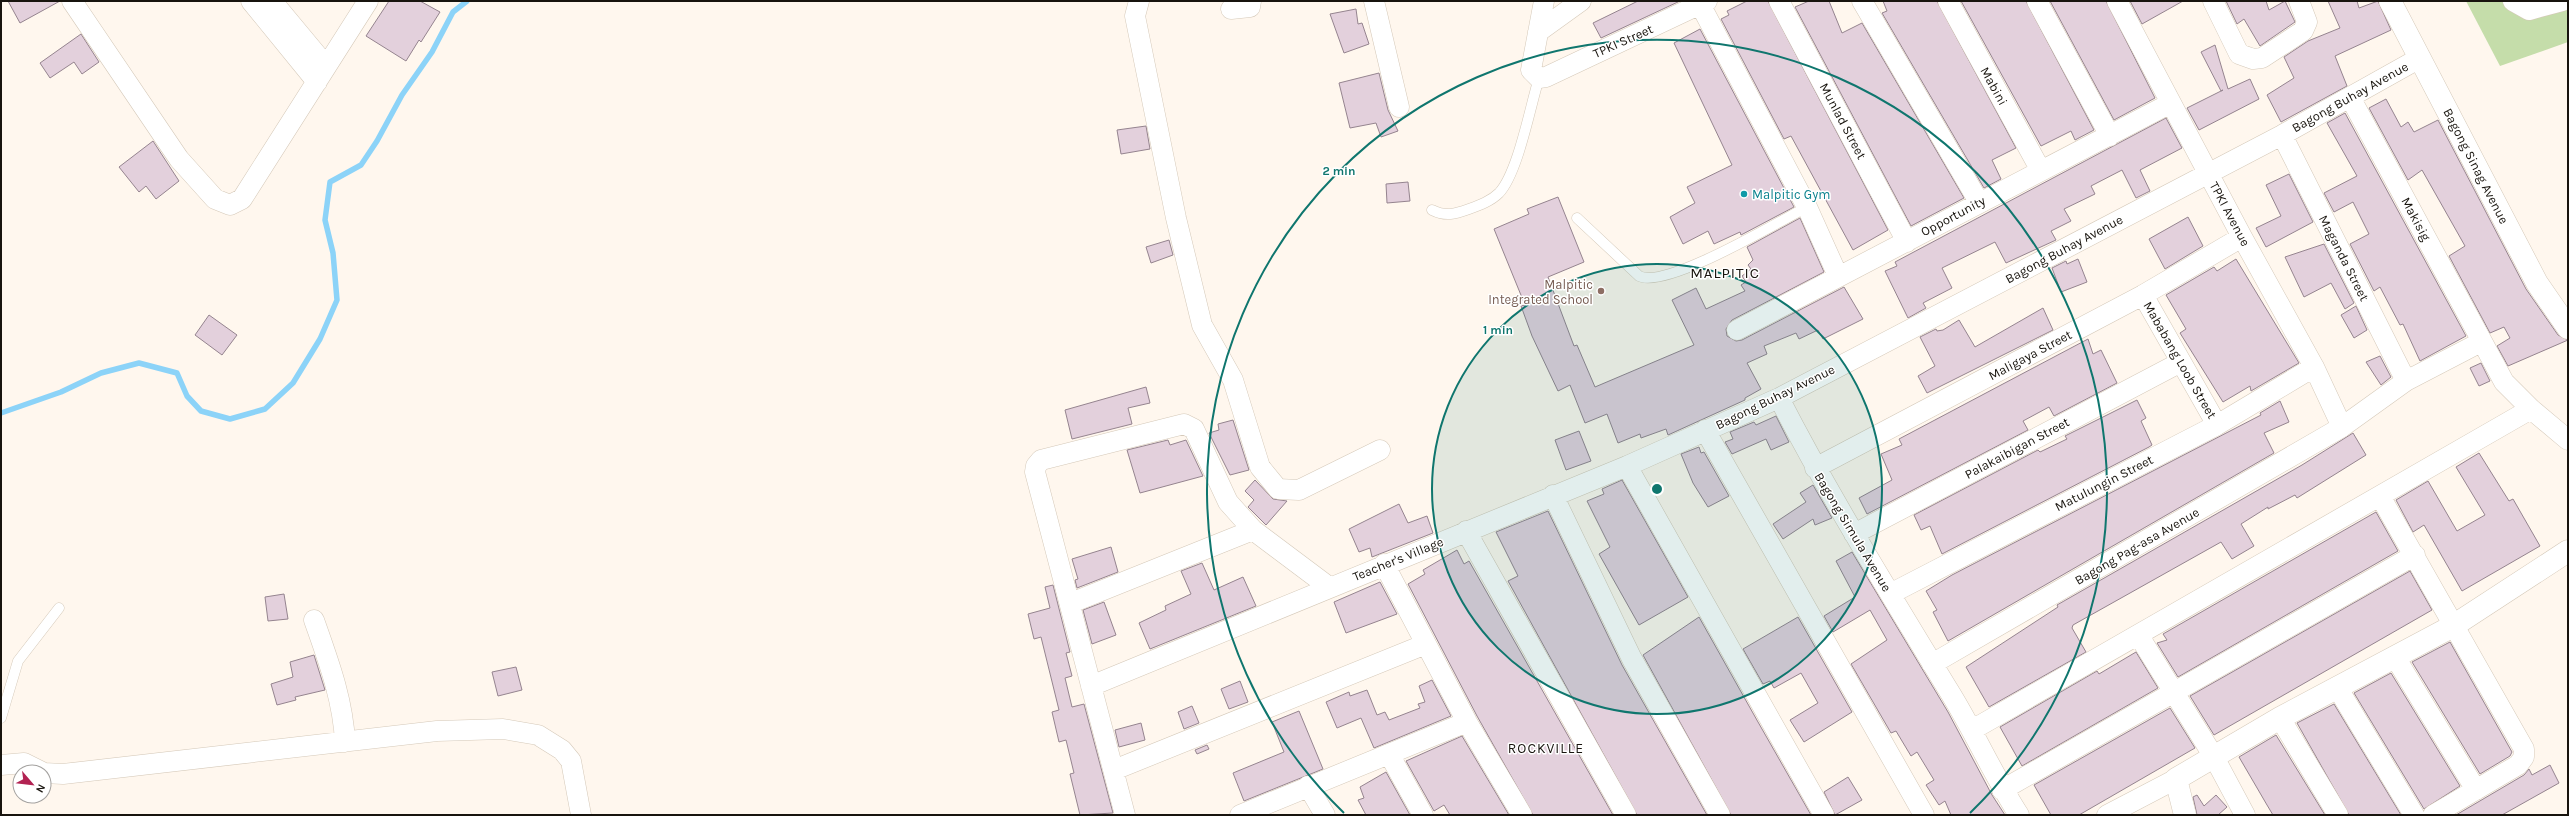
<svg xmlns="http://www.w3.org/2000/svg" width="2569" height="816" font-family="Karla,sans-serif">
<rect width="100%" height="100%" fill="#fff7ee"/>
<!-- green -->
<path fill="#c5ddaa" d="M 2466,1 L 2568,1 L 2568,42 L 2500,66 Z"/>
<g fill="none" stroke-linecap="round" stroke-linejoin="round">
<!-- stream -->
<path stroke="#8cd3f8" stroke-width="5.5" d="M 1,413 L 61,392 L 101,373 L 139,363 L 177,373 L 187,396 L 201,411 L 230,419 L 265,409 L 293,383 L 320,339 L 337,300 L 333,253 L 325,220 L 330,182 L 361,165 L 377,141 L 402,95 L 432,52 L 453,12 L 467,1"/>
</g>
<!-- building -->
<path fill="#e3d0dc" stroke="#95848f" d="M 8,1 L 60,1 L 20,23 Z
M 389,1 L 420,1 L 440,12 L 421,42 L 419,40 L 406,61 L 366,36 Z
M 1638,1 L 1680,1 L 1601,38 L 1593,23 Z
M 1747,1 L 1768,1 L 1888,230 L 1853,250 L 1791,136 L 1784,139 L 1721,19 L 1729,15 L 1727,11 Z
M 1809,1 L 1829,1 L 1842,33 L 1862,23 L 1964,198 L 1911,226 L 1795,7 Z
M 1883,1 L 1937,1 L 2016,148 L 1992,160 L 2001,179 L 1984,188 L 1882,13 L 1887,11 Z
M 1961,1 L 2026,1 L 2094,130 L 2075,140 L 2071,131 L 2041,146 Z
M 2050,1 L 2106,1 L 2155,98 L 2114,120 Z
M 2130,1 L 2183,1 L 2142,24 Z
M 2226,1 L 2266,1 L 2269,10 L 2285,1 L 2295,22 L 2260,46 L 2244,19 L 2237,24 Z
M 2328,1 L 2357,1 L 2359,8 L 2378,1 L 2391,30 L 2335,56 L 2347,86 L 2281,122 L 2267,95 L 2294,78 L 2284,57 L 2308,41 L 2340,28 Z
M 1356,9 L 1358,24 L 1362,23 L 1369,44 L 1344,53 L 1330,14 Z
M 1700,29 L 1794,207 L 1741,235 L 1740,232 L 1714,244 L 1708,231 L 1683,244 L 1670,217 L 1695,203 L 1687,187 L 1732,165 L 1674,43 Z
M 81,34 L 99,62 L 82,74 L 74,62 L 50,78 L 40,63 Z
M 2215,45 L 2228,89 L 2250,79 L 2259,99 L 2199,130 L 2187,108 L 2223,90 L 2221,91 L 2201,52 Z
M 1379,73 L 1388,110 L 1398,131 L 1381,137 L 1376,123 L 1350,128 L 1339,83 Z
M 2386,99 L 2401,127 L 2408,122 L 2414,132 L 2438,120 L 2526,289 L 2558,335 L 2568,340 L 2508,366 L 2497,346 L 2510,338 L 2504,327 L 2490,333 L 2449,256 L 2465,246 L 2422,170 L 2408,180 L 2369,108 Z
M 2345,113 L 2466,336 L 2420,361 L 2403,324 L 2400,325 L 2380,287 L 2374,291 L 2350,244 L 2369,234 L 2353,202 L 2334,212 L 2324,193 L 2357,176 L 2327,123 Z
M 2166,118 L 2182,148 L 2140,170 L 2150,191 L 2136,198 L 2122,170 L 2091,186 L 2095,194 L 2064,209 L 2071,221 L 2051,231 L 2056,240 L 2006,263 L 1995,242 L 1942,268 L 1952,288 L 1923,303 L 1926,308 L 1908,318 L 1885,271 L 1897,266 L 1895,262 Z
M 1146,126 L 1150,149 L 1121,154 L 1117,130 Z
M 153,141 L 179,181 L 156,199 L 146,186 L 139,192 L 119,167 Z
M 2289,174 L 2313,222 L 2266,247 L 2256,228 L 2281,216 L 2266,185 Z
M 1408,182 L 1410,201 L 1387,203 L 1386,184 Z
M 1558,197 L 1584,262 L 1548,277 L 1574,346 L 1577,345 L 1595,387 L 1694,345 L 1672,300 L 1696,288 L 1706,309 L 1745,291 L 1741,285 L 1746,282 L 1742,276 L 1751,269 L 1748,265 L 1753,260 L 1747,247 L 1800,218 L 1824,272 L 1732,320 L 1726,329 L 1727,336 L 1736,341 L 1742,340 L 1844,287 L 1863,319 L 1823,339 L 1818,330 L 1799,339 L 1796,333 L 1764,346 L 1767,354 L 1747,363 L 1761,389 L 1745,398 L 1745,400 L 1668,435 L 1666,429 L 1641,438 L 1640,434 L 1618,443 L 1607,414 L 1585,423 L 1570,385 L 1558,391 L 1532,336 L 1521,306 L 1525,305 L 1494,229 L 1529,214 L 1527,209 Z
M 2188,217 L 2203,246 L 2165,269 L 2149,239 Z
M 1169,240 L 1173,255 L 1151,263 L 1146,247 Z
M 2324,244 L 2354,303 L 2345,309 L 2331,283 L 2304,297 L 2285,257 Z
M 2078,259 L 2087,282 L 2061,292 L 2052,268 L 2066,261 L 2067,264 Z
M 2236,259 L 2299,363 L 2251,391 L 2250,386 L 2223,402 L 2180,333 L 2186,329 L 2166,295 L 2214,267 L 2217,271 Z
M 2356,306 L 2367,330 L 2354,338 L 2341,315 Z
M 2043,308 L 2053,330 L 1927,393 L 1918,376 L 1935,366 L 1920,337 L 1936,329 L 1937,331 L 1943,330 L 1959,320 L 1975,347 Z
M 209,315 L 237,335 L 222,355 L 195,335 Z
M 2088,339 L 2093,354 L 2101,350 L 2117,383 L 2054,416 L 2049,407 L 2023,421 L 2028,430 L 1867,514 L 1859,498 L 1892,480 L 1881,454 L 1902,445 L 1899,439 Z
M 2380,356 L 2391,377 L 2381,385 L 2366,362 Z
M 2481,363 L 2490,381 L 2479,386 L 2470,368 Z
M 1146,387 L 1150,403 L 1128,408 L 1132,424 L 1072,439 L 1065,410 Z
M 2137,400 L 2146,418 L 2141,421 L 2152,445 L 2149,447 L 1942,554 L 1930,526 L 1921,530 L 1914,515 L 2038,450 L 2040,452 L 2067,439 L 2065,436 Z
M 2280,401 L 2289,422 L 2264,433 L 2274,453 L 1948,641 L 1933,612 L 1937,610 L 1926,591 L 1952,575 L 2261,415 L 2260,413 Z
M 1776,416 L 1789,442 L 1771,450 L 1766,439 L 1732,454 L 1725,442 L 1733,439 L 1730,432 L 1754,422 L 1756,425 Z
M 1233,420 L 1249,470 L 1230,475 L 1209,433 L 1219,430 L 1218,424 Z
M 1579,431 L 1591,461 L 1566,470 L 1555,440 Z
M 2353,433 L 2366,455 L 2297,498 L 2295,495 L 2268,509 L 2268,507 L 2241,524 L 2254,546 L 2232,559 L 2221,542 L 2073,625 L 2072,628 L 2086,652 L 1989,707 L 1966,667 L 2058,607 L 2057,605 L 2302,465 Z
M 1168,440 L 1170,445 L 1186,440 L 1203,476 L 1140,493 L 1127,450 Z
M 1699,447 L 1701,453 L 1704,452 L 1729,496 L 1708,507 L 1693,483 L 1681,454 Z
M 2479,453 L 2509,501 L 2513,499 L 2540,546 L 2462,591 L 2424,525 L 2413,532 L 2396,500 L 2428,481 L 2457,531 L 2485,515 L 2456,467 Z
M 1255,480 L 1273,499 L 1287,501 L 1266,525 L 1248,507 L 1254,500 L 1245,491 Z
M 1622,480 L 1688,597 L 1639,625 L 1599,554 L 1610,547 L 1587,501 L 1604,494 L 1602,489 Z
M 1813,485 L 1832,518 L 1815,525 L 1813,519 L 1783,539 L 1773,524 L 1806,502 L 1800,493 Z
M 1399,504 L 1408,523 L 1427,516 L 1433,533 L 1372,557 L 1370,548 L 1359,552 L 1349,529 Z
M 1548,511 L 1622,665 L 1707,815 L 1637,815 L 1508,581 L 1518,576 L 1496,532 Z
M 2376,512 L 2398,551 L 2178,677 L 2157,643 L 2167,640 L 2163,634 Z
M 1111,547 L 1118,572 L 1077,588 L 1075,580 L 1078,579 L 1072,559 Z
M 1457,550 L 1464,564 L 1469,561 L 1613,815 L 1533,815 L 1477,716 L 1408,584 L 1425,574 L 1423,570 Z
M 1852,552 L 1948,712 L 1992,795 L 2005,815 L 1951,815 L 1945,801 L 1939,805 L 1926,785 L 1934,780 L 1917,752 L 1911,756 L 1896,731 L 1891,733 L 1851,664 L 1887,640 L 1870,610 L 1833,632 L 1824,616 L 1855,597 L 1836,561 Z
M 1202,563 L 1214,590 L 1243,577 L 1256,606 L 1150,649 L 1139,623 L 1166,610 L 1165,606 L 1191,594 L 1181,571 Z
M 2410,571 L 2432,610 L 2214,735 L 2190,696 Z
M 1380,582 L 1397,614 L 1346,633 L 1334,602 Z
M 1053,585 L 1070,652 L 1066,653 L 1072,676 L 1065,678 L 1072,707 L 1084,704 L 1113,813 L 1080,815 L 1070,774 L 1074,773 L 1066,740 L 1059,742 L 1052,712 L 1059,710 L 1041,637 L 1034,639 L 1028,614 L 1050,608 L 1045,587 Z
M 284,594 L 288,619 L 268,621 L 265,597 Z
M 1104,602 L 1116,635 L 1092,644 L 1083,610 Z
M 1699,617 L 1758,722 L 1811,815 L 1731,815 L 1643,655 Z
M 1798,617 L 1852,712 L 1804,742 L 1790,720 L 1818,703 L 1801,673 L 1774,688 L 1770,681 L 1763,684 L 1743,649 Z
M 2450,642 L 2512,752 L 2510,756 L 2480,774 L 2412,662 Z
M 2136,652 L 2158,688 L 2022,766 L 2000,727 L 2097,671 L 2099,674 Z
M 314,655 L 325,690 L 295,697 L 296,700 L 277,705 L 271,684 L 293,677 L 290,662 Z
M 516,667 L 522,690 L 498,696 L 492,672 Z
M 2391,673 L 2460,786 L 2424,809 L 2354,693 Z
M 1432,680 L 1451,716 L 1374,748 L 1361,718 L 1337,728 L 1326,702 L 1349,692 L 1350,696 L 1367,690 L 1377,715 L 1385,712 L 1389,720 L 1420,708 L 1418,704 L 1425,702 L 1419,686 Z
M 1240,681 L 1248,702 L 1229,709 L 1221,689 Z
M 2334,704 L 2401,815 L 2349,815 L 2297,723 Z
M 1192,706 L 1199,723 L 1184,729 L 1178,712 Z
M 2170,708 L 2195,748 L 2079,815 L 2051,815 L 2034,785 Z
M 1299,711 L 1323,769 L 1244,801 L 1233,773 L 1284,752 L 1272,722 Z
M 1141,723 L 1145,740 L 1119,747 L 1115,730 Z
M 2276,735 L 2325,815 L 2273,815 L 2267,805 L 2239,757 Z
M 1462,736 L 1509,815 L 1450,815 L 1444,805 L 1434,811 L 1406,761 Z
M 1207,745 L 1209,749 L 1197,754 L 1195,750 Z
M 2550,765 L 2559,783 L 2502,815 L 2456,815 L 2524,775 L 2529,769 L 2532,775 Z
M 1386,772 L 1410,815 L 1366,815 L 1358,800 L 1364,798 L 1360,787 Z
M 1848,777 L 1862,800 L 1835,815 L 1824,792 Z
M 2197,795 L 2204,806 L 2216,795 L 2227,807 L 2218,815 L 2197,815 L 2193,797 Z"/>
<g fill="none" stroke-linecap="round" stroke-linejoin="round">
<defs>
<path id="lane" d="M 1432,210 C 1446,217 1455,214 1469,209 C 1480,205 1491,201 1499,193 C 1518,173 1530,107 1539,78
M 1577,218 L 1639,276 C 1665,290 1778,222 1807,207
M 1,718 L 18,661 L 59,608"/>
<path id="street" d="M 72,1 L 179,159 L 215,199 L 230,205 L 242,199 L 368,1
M 251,1 L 317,82
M 272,1 L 326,66
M 1139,1 L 1135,16 L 1176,218 L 1202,325 L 1233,380 L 1260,467 L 1278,489 L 1299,490 L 1380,450
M 1374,1 L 1399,107
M 1544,1 L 1531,70 L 1539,78 L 1546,77 L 1707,1
M 1779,1 L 1907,242
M 1862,1 L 1979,202
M 1948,1 L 2041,171
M 2037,1 L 2110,136
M 2117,1 L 2242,237 L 2314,367 L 2342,427
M 2213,1 L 2239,54 L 2253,59 L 2262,58 L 2303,31 L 2307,22 L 2299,1
M 2513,1 L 2529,10 L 2562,1
M 1701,6 L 1807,207 L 1838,276
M 1231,9 L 1250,7 L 1251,1
M 1538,32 L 1581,1
M 2350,97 L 2504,382 L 2531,409
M 2282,135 L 2406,381
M 2143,295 L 2217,425
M 1737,330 L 2171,103
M 1779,398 C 1831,499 1890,594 1949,691 C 1974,731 1993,775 2019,815
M 1705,430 L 1924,815
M 1627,466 L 1824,815
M 1815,468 L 2143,295 L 2242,237
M 1553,495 L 1632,659 L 1720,815
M 2380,496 L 2524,749 L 2524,757 L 2518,765 L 2433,815
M 1466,531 L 1626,815
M 1854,534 L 2181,362
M 1384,564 L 1467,722 L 1522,815
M 1890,594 L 2217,425 L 2314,367
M 1071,603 L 1253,530
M 314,620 C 328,660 343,699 345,742
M 2139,636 L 2214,757 L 2245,815
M 2395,657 L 2476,790
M 1932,664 L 2342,427 L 2406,381 L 2481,342
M 1091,686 L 1627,466 L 1779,398 L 2282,135 L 2418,59
M 2337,687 L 2414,815
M 2280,718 L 2338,815
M 1972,730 L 2531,409 L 2568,440
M 1389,754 L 1423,815
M 1,765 L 24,763 L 42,772
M 1114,770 L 1426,644
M 44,773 L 63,774 L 437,731 L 503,729 L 538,735 L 562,750 L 571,761 L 581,815
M 1308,786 L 1325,815
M 2002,790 L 2415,555
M 1125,815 L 1035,472 L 1036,466 L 1041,460 L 1184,424 L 1194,429 L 1228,502 L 1253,530 L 1329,587
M 1240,815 L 1467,722
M 2107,815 L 2176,779"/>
<path id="secondary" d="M 2390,1 L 2537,283 L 2568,328
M 2185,815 L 2176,779 L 2280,718 L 2453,626 L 2568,551"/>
</defs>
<!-- lane casing -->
<use href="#lane" stroke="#d5c9b9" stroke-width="11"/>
<!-- street casing -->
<use href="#street" stroke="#d5c9b9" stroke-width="21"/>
<!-- secondary casing -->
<use href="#secondary" stroke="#d5c9b9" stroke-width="23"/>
<!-- lane -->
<use href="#lane" stroke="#fff" stroke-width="10"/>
<!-- street -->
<use href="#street" stroke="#fff" stroke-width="20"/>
<!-- secondary -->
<use href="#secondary" stroke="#fff" stroke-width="22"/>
</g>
<!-- distance rings -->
<circle cx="1657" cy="489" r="225" fill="#0f766e" fill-opacity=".12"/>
<g fill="none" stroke="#0f766e" stroke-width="2">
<circle cx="1657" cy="489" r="225"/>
<path d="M1344 813A450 450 0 1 1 1970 813"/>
</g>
<!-- markers -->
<circle fill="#0f9aa8" stroke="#fff" stroke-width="1.5" cx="1744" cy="194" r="4"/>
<circle fill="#8d6e63" stroke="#fff" stroke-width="1.5" cx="1601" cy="291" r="4"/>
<g text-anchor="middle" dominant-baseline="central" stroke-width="3" stroke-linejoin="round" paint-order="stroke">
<!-- street labels -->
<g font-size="13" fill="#18140e" stroke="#fff">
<text transform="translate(1623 41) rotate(-24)">TPKI Street</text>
<text transform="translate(1994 86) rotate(61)">Mabini</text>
<text transform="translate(2350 97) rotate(-29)">Bagong Buhay Avenue</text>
<text transform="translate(1843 121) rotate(62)">Munlad Street</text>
<text transform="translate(2476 166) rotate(63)">Bagong Sinag Avenue</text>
<text transform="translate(2230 214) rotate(62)">TPKI Avenue</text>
<text transform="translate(1953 216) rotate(-28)">Opportunity</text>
<text transform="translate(2416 219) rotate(62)">Makisig</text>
<text transform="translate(2064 249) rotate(-28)">Bagong Buhay Avenue</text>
<text transform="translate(2344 258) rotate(63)">Maganda Street</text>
<text transform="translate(2030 355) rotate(-28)">Maligaya Street</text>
<text transform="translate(2180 360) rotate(60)">Mababang Loob Street</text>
<text transform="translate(1775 397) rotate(-26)">Bagong Buhay Avenue</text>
<text transform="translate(2017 448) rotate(-28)">Palakaibigan Street</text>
<text transform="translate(2104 483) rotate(-27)">Matulungin Street</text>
<text transform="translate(1853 532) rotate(59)">Bagong Simula Avenue</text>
<text transform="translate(2137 546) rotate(-30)">Bagong Pag-asa Avenue</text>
<text transform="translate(1398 559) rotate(-22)">Teacher's Village</text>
</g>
<!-- culture labels -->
<g font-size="13" fill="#0d838f" stroke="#fff" text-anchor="start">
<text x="1752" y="194">Malpitic Gym</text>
</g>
<!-- education labels -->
<g font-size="13" fill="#785e54" stroke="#fff" text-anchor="end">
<text x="1593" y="284">Malpitic<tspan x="1593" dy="15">Integrated School</tspan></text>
</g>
<!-- neighbourhood labels -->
<g font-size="14" letter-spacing="1" fill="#18140e" stroke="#fff">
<text x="1546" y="748">ROCKVILLE</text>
</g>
<!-- quarter labels -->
<g font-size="15" letter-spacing="1" fill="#18140e" stroke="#fff">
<text x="1725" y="273">MALPITIC</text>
</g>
</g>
<circle cx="1657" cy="489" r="6" fill="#0f766e" stroke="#fff" stroke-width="2"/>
<g font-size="12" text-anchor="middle" font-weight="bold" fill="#0f766e" stroke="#fff" stroke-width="3" stroke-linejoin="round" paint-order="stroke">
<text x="1339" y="175">2 min</text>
<text x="1498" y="334">1 min</text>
</g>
<!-- border -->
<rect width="2569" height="816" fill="none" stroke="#18140e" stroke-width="4"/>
<!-- north arrow -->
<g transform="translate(32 784) rotate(118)"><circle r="19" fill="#ffffff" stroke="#a3a19f"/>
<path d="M0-3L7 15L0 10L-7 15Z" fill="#b22252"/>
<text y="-6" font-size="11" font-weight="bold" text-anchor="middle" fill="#18140e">N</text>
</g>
</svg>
